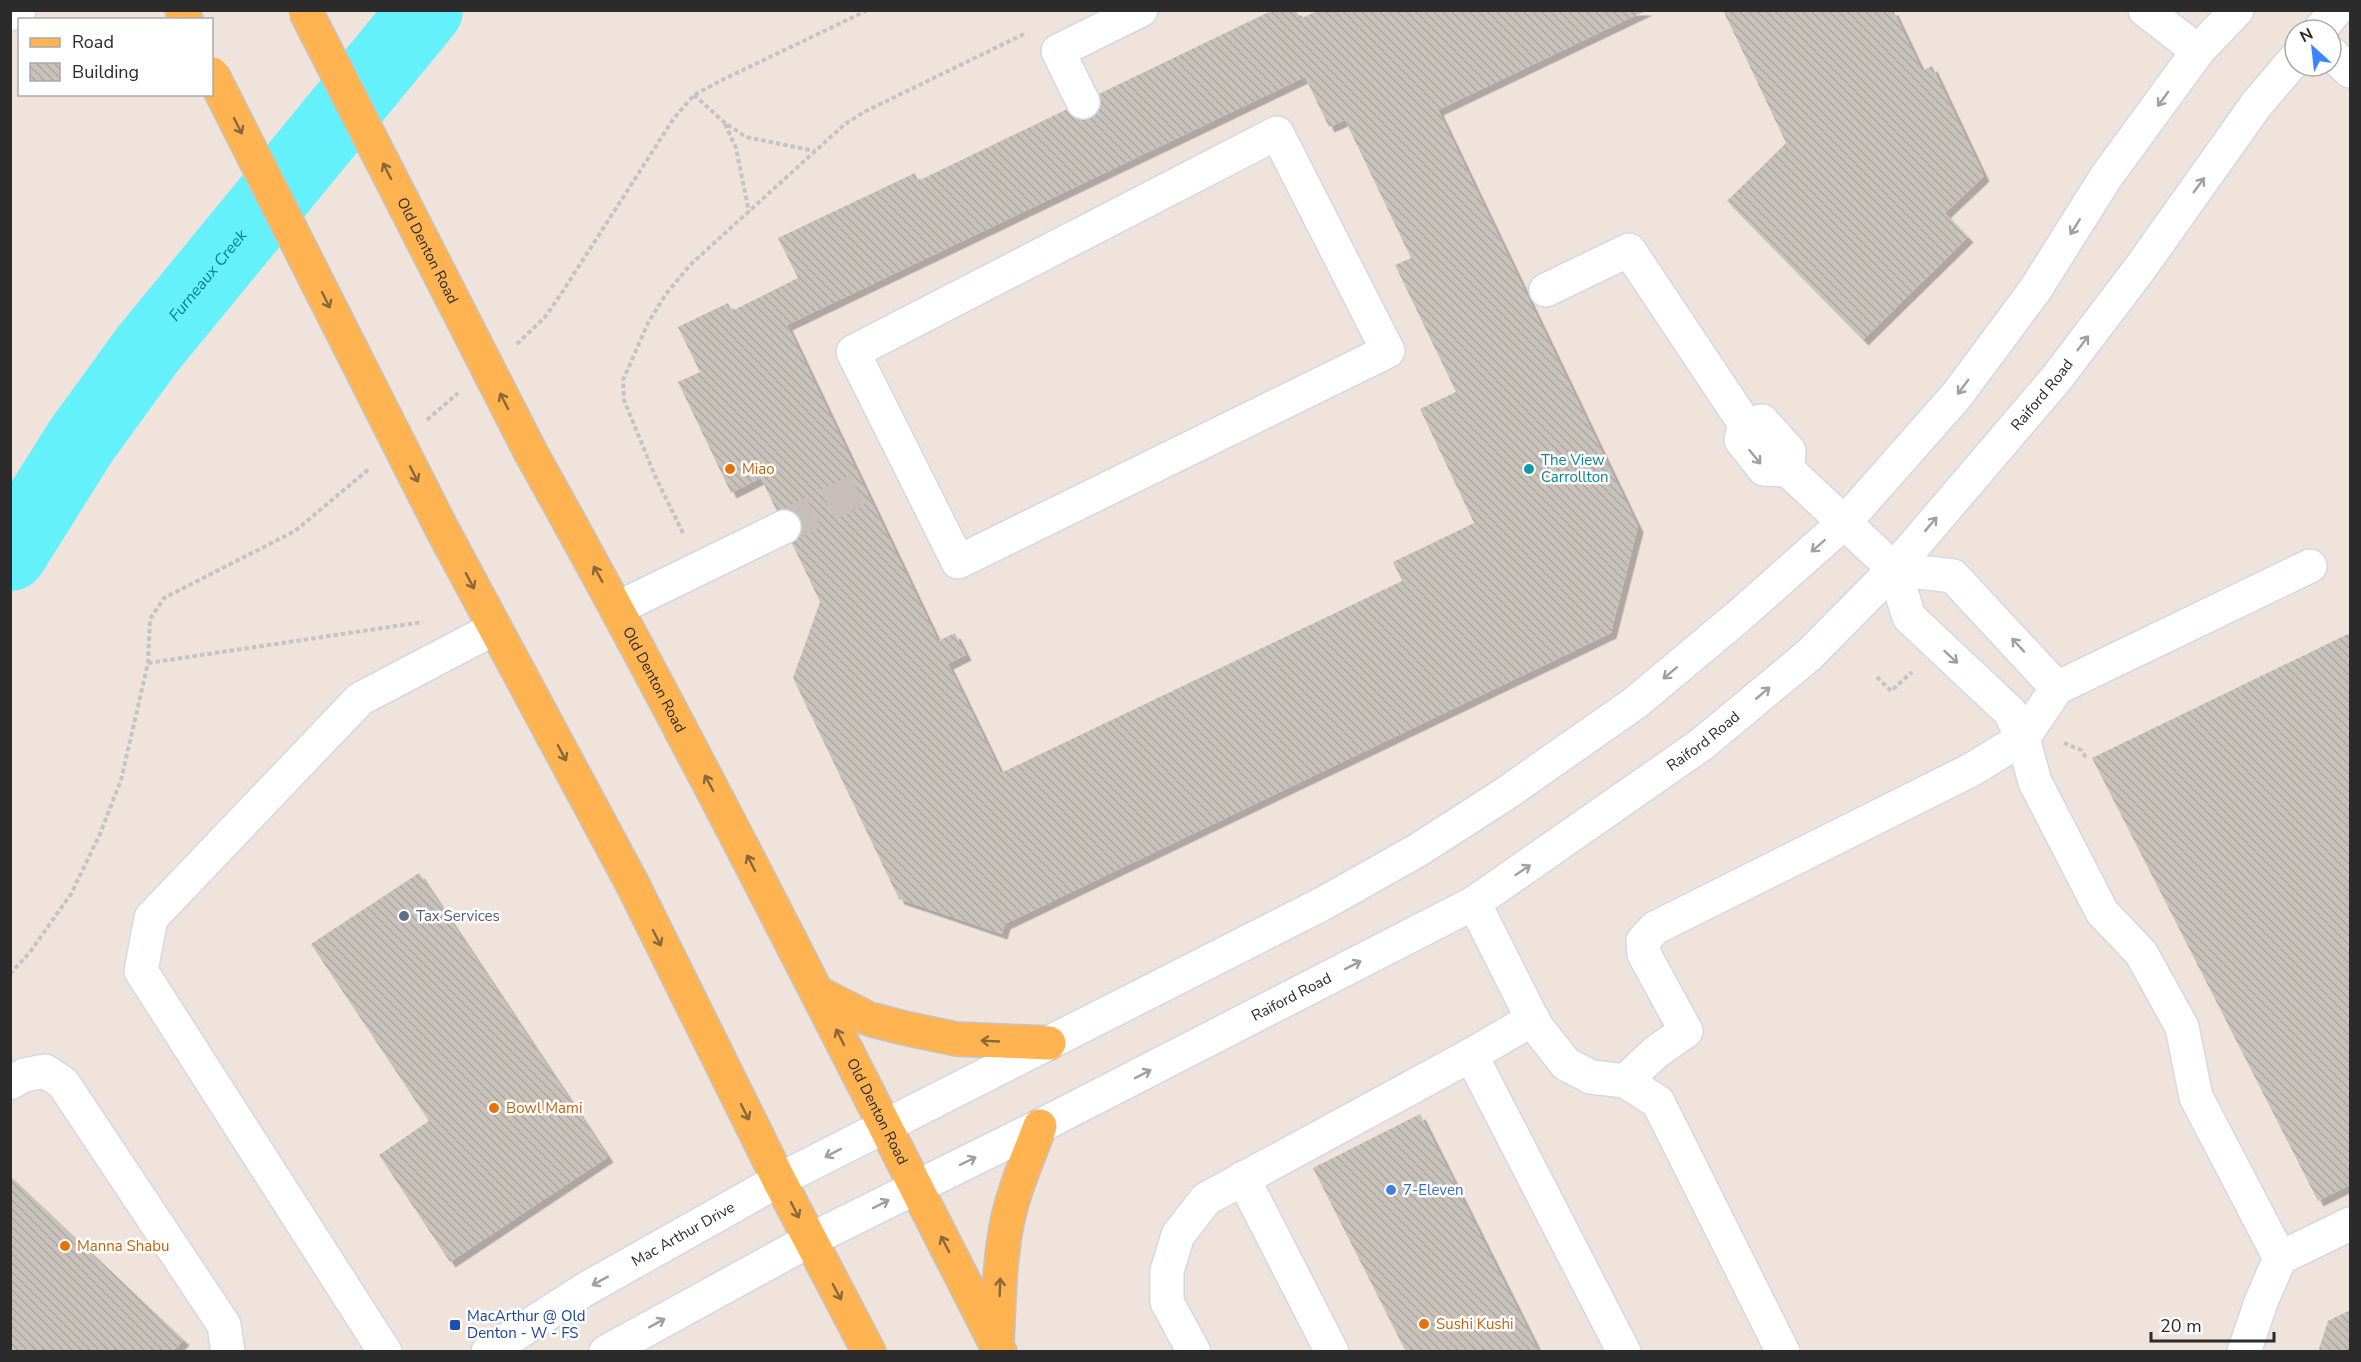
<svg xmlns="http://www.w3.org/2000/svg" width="2361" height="1362" font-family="'Nunito Sans',sans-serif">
<defs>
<pattern id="building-back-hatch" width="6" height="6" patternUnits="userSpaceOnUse" patternTransform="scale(1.5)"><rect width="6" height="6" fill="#c9c2bb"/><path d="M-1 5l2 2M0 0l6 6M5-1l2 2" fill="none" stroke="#ada7a1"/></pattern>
<filter id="shadow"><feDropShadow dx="5.5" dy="5.5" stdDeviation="0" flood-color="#0004"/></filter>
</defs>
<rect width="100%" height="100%" fill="#efe3dc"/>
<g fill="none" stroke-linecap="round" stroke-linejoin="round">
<!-- river -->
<path stroke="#65f1fb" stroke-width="74" id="s1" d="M 10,554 L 81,441 L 147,350 L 426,10"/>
</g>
<!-- building -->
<path fill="url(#building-back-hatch)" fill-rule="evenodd" filter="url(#shadow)" d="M 1273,10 L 1296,10 L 1300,19 L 1319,10 L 1647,10 L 1438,110 L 1638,527 L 1611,633 L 1005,924 L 1002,934 L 899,899 L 793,678 L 820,602 L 761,478 L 731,493 L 678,382 L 700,372 L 678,327 L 728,303 L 732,311 L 798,278 L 778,238 L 915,173 L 918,181 ZM 1305,77 L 1329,127 L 1345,120 L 1411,258 L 1395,265 L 1456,392 L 1420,409 L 1474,523 L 1393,562 L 1402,581 L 1001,773 L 948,664 L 966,655 L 955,633 L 938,641 L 787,325 Z
M 1723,10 L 1893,10 L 1922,71 L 1932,66 L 1984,176 L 1945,213 L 1968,237 L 1863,340 L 1727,201 L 1786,143 Z
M 2350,633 L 2350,1185 L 2318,1201 L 2092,758 Z
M 419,873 L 608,1157 L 450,1262 L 379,1155 L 429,1121 L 311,944 Z
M 1420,1114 L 1539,1352 L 1406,1352 L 1313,1168 Z
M 10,1176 L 184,1340 L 172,1352 L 10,1352 Z
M 2350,1310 L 2350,1352 L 2318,1352 L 2328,1321 Z"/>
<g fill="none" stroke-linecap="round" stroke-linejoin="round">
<!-- minor-tunnel -->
<path stroke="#c8beb9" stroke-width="33" stroke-dasharray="33 16" stroke-linecap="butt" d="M 784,527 L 864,487"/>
<defs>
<g id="minor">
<path d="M 2145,10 L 2198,51"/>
<path d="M 10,14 L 19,10"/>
<path d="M 2320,30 L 2336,10"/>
<path d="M 2331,53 L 2350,71"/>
<path d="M 1083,102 L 1058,51 L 1141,10"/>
<path d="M 1277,133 L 1388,351 L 958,562 L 853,352 Z"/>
<path d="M 1546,290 L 1629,250 L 1745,424 L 1741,440 L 1764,469 L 1788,470 L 1894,569"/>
<path d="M 1745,424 L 1762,421 L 1789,451 L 1788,470"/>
<path d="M 618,608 L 784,527"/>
<path d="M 2057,688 L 1953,576 L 1894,569 L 1909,617 L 2010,712 L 2023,738 L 2035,782 L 2102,912 L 2141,953 L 2182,1027 L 2196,1097 L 2280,1258 L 2261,1302 L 2244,1352"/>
<path d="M 1474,903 L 1536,1026 L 1566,1064 L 1591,1077 L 1625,1081 L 1658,1102 L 1783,1352"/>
<path d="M 1471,1055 L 1533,1019"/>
<path d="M 1625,1081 L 1656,1052 L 1686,1031 L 1644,954 L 1643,941 L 1655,928 L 1971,770 L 2023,738 L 2057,688 L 2310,566"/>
<path d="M 10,1083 L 24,1075 L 45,1071 L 63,1083 L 224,1325 L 228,1352"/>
<path d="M 1243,1178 L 1332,1352"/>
<path d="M 2280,1258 L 2350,1224"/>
<path d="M 385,1352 L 141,971 L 151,918 L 360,699 L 495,628"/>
<path id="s2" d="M 488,1352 L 584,1290 L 779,1180 L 1324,903 L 1418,850 L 1505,794 L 1635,703 L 1739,616 L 1845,522 L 1957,395 L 2035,290 L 2106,177 L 2198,51 L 2237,10"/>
<path id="s3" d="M 606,1352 L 810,1240 L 1040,1126 L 1474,903 L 1702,744 L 1809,655 L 1894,569 L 2056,379 L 2141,267 L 2256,105 L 2295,59"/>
<path d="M 1194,1352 L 1167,1302 L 1167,1271 L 1178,1235 L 1206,1199 L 1471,1055 L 1624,1352"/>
</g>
<g id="major">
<path d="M 182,10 L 186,20"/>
<path id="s4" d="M 531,453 C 696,748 846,1051 1000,1352"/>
<path d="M 442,529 L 633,885 L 779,1180 L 869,1352"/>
<path d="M 818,993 L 869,1019 L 904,1028 L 956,1039 L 1049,1043"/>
<path d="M 997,1343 C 999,1303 999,1263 1007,1223 C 1014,1189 1028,1158 1040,1126"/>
</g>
</defs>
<!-- minor casing -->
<use href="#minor" stroke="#d1d9e6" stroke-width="36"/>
<!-- major casing -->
<use href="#major" stroke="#c4c4c4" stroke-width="36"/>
<!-- path -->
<path stroke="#c4c4c4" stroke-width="4" stroke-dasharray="4.5 3" stroke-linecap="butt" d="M 694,95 L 725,123 L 746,137 L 815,151
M 725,124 L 736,148 L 749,212
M 517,344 L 545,317 L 561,294 L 674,118 L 694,95 L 722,80 L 868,10
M 427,420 L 458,393
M 683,533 L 655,476 L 624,400 L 623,380 L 648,323 L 666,294 L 690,265 L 845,124 L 866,111 L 1024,34
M 148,663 L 423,622
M 1877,677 L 1891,691 L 1912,672
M 2064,743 L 2081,750 L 2087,759
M 10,974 L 30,952 L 71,894 L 100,834 L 121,780 L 148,663 L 150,619 L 164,598 L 295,531 L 369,469"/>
<!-- minor -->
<use href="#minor" stroke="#fff" stroke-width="33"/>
<!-- major -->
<use href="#major" stroke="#ffb351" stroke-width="33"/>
<defs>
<g id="major-bridge">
<path id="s5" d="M 305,10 L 531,453"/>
<path d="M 212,74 L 442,529"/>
</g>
</defs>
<!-- major-bridge casing -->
<use href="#major-bridge" stroke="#c4c4c4" stroke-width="36" stroke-linecap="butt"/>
<!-- major-bridge -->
<use href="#major-bridge" stroke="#ffb351" stroke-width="33"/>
</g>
<!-- one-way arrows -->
<defs><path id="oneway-shaft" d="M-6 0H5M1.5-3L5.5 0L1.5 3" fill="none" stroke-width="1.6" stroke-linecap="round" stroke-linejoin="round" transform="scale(1.5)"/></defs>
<g stroke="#a0a0a0">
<use href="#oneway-shaft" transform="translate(2163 99) rotate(126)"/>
<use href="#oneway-shaft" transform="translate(2199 185) rotate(-54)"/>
<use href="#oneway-shaft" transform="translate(2075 227) rotate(122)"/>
<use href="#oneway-shaft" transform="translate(2083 343) rotate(-53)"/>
<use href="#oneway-shaft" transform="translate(1963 387) rotate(127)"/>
<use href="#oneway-shaft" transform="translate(1755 457) rotate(51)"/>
<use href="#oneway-shaft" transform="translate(1931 524) rotate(-50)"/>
<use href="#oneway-shaft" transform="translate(1818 546) rotate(139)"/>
<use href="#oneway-shaft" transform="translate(2018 645) rotate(-133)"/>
<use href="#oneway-shaft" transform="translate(1951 657) rotate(43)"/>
<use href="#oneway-shaft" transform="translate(1670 673) rotate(140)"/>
<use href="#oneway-shaft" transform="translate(1763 693) rotate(-40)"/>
<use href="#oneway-shaft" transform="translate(1523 870) rotate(-34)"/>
<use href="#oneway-shaft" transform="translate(1353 965) rotate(-27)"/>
<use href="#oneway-shaft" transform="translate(1143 1074) rotate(-27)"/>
<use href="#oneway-shaft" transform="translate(833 1153) rotate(153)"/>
<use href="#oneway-shaft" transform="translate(968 1161) rotate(-26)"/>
<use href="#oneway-shaft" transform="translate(881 1204) rotate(-27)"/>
<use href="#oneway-shaft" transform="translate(600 1281) rotate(151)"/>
<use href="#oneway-shaft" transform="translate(657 1323) rotate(-29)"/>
</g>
<g stroke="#8a683c">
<use href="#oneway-shaft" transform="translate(238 126) rotate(63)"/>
<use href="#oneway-shaft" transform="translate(387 171) rotate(-117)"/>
<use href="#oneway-shaft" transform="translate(326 300) rotate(63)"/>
<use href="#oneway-shaft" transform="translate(504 401) rotate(-117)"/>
<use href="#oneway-shaft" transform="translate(414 474) rotate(63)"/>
<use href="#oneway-shaft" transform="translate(598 574) rotate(-119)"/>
<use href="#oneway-shaft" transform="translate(470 581) rotate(62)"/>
<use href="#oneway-shaft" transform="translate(562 753) rotate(62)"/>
<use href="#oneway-shaft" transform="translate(709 783) rotate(-118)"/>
<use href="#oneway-shaft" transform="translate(751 863) rotate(-117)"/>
<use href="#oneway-shaft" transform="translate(657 938) rotate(63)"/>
<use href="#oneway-shaft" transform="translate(840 1037) rotate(-117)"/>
<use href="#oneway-shaft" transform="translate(990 1041) rotate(-177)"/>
<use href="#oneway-shaft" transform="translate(745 1112) rotate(63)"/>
<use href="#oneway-shaft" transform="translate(795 1210) rotate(63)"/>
<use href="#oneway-shaft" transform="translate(945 1244) rotate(-117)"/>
<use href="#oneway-shaft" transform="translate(1000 1287) rotate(-88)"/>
<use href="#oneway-shaft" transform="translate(837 1292) rotate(62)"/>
</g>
<!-- markers -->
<g fill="#e8710a" stroke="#fff" stroke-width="2">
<circle cx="730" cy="469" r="6"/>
<circle cx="494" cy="1108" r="6"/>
<circle cx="65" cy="1246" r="6"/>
<circle cx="1424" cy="1324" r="6"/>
</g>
<circle fill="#0f9aa8" stroke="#fff" stroke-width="2" cx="1529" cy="469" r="6"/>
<circle fill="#5c6f8a" stroke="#fff" stroke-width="2" cx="404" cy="916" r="6"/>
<circle fill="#3f7fe0" stroke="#fff" stroke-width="2" cx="1391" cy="1190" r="6"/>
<rect fill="#1a4fb4" stroke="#fff" stroke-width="2" x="449" y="1319" width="12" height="12" rx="3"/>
<g text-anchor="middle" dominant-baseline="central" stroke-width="5" stroke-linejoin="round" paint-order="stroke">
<!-- street labels -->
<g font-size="15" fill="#2b2b2b" stroke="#fff">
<text stroke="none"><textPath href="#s5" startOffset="270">Old Denton Road</textPath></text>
<text stroke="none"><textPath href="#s3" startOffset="1744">Raiford Road</textPath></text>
<text stroke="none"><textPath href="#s4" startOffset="258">Old Denton Road</textPath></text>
<text stroke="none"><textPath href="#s3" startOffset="1258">Raiford Road</textPath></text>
<text stroke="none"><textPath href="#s3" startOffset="772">Raiford Road</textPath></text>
<text stroke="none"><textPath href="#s4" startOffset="744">Old Denton Road</textPath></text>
<text stroke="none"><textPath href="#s2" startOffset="228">Mac Arthur Drive</textPath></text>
</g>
<!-- culture labels -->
<g font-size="15" fill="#0d838f" stroke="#fff" text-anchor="start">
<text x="1541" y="460">The View<tspan x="1541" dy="17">Carrollton</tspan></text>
</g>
<!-- food labels -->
<g font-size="15" fill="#c56008" stroke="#fff" text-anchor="start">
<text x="742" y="469">Miao</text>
<text x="506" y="1108">Bowl Mami</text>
<text x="77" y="1246">Manna Shabu</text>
<text x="1436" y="1324">Sushi Kushi</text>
</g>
<!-- service labels -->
<g font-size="15" fill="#4e5e75" stroke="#fff" text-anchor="start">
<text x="416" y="916">Tax Services</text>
</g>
<!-- shop labels -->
<g font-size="15" fill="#366cbe" stroke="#fff" text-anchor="start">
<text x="1403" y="1190">7-Eleven</text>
</g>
<!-- transit labels -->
<g font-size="15" fill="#164399" stroke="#fff" text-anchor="start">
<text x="467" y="1316">MacArthur @ Old<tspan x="467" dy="17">Denton - W - FS</tspan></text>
</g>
<!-- water labels -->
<g font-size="16" font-style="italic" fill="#037f94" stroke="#fff">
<text stroke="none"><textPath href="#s1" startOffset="342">Furneaux Creek</textPath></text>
</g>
</g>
<!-- border -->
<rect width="2361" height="1362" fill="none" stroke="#2b2b2b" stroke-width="24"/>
<!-- legend -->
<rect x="18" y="18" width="195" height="78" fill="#ffffff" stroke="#aaaaaa" stroke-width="1.5"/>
<rect x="30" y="38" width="30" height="9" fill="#ffb351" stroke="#aaaaaa" stroke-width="1.5"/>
<text x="72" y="48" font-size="18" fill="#2b2b2b">Road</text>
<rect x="30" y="63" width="30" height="18" fill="url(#building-back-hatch)" stroke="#aaaaaa" stroke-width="1.5"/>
<text x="72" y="78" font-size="18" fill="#2b2b2b">Building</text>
<!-- north arrow -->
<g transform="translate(2313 48) rotate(333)"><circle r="28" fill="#ffffff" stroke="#aaaaaa" stroke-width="1.5"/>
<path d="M0-4.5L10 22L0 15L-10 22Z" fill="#3986ff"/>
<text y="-9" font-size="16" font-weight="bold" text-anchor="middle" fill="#2b2b2b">N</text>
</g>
<!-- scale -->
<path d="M2151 1332v9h123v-9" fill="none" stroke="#2b2b2b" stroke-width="3"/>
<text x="2160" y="1332" font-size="18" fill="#2b2b2b" stroke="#ffffff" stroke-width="4.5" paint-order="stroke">20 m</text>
</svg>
